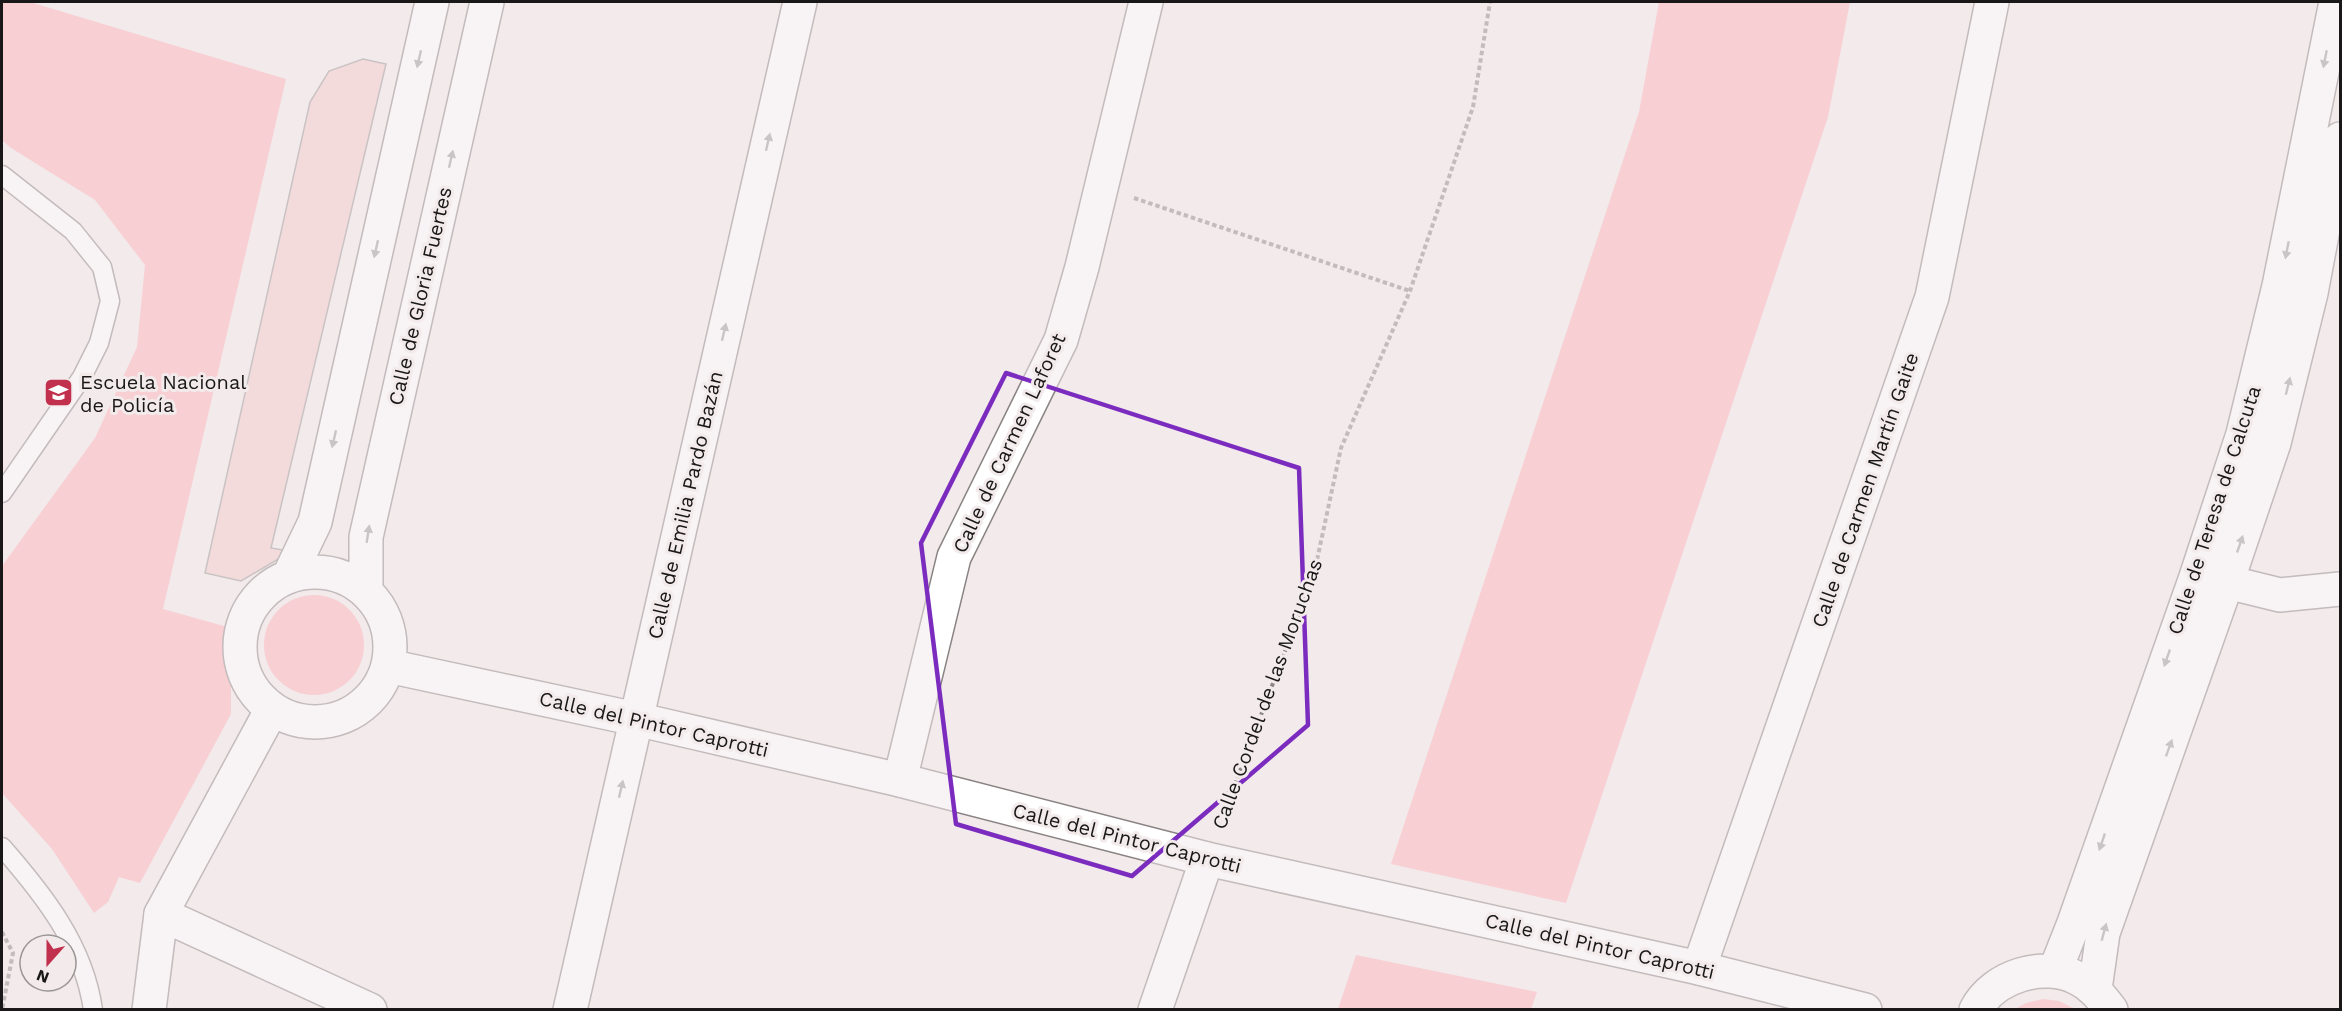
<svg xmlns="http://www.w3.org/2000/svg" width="2342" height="1011" font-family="'Work Sans',sans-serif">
<rect width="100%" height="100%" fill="#f2eaeb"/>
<!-- green -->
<path fill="#ffb0b5" d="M 2,2 L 30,2 L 286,79 L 163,609 L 231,628 L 231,714 L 140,883 L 119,877 L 108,902 L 94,913 L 52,849 L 2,793 L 2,566 L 95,438 L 137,347 L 145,265 L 95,200 L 11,148 L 2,140 Z
M 1659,2 L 1850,2 L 1828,117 L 1566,903 L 1391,864 L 1639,112 Z
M264 645a50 50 0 1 1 100 0a50 50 0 1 1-100 0Z
M 1356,955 L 1537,992 L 1531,1009 L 1338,1009 Z
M 2043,999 L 2059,1001 L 2075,1009 L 2015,1009 L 2026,1003 Z"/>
<!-- building -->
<path fill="#f3c9cb" stroke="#9a9494" stroke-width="1.5" d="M 363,59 L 386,64 L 271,548 L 283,550 L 280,558 L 241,581 L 205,573 L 310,102 L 329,71 Z"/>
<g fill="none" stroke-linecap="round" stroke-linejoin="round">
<defs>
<path id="service" d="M 2,175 L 73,231 L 102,267 L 110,301 L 99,343 L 82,377 L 2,493
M 2,847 C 43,894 84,945 93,1010"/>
<path id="minor" d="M 900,780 L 954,557 L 1061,340 L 1082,267 L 1146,2
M 161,914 L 370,1010
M 1699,968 L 1932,297 L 1992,2
M 570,1010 L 800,2
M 1155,1010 L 1207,859"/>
<path id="tertiary" d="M240 647a75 75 0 1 1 150 0a75 75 0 1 1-150 0Z
M 289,576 L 315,522 L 432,2
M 2227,582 L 2280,595 L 2340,589
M 366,592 L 366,537 L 487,2
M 388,666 L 636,719 L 900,780 L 1207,859 L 1699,968 L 1865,1010
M 2055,971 L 2074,923 L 2196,577 L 2243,434 L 2279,286 L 2336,2
M 2095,989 L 2103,933 L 2227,582 L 2274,443 L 2311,293 L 2340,139
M 149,1010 L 161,914 L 272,709
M 1976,1010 C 1993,976 2044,961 2077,978 C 2092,985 2101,997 2111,1010"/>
</defs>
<!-- service casing -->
<use href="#service" stroke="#8a8384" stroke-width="21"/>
<!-- minor casing -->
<use href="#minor" stroke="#8a8384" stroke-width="36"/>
<!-- tertiary casing -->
<use href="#tertiary" stroke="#8a8384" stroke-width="36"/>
<!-- path -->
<path stroke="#8b8686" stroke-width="4" stroke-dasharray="4.5 3" stroke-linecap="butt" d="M 1134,198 L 1410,291
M 1219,827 L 1314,574 L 1341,448 L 1410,291 L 1473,107 L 1490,2
M 2,932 L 13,953 L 2,1010"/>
<!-- service -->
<use href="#service" stroke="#fff" stroke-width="18"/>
<!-- minor -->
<use href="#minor" stroke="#fff" stroke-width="33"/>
<!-- tertiary -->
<use href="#tertiary" stroke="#fff" stroke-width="33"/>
</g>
<!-- one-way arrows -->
<defs><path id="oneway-solid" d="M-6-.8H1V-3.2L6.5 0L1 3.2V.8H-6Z" transform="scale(1.5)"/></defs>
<g fill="#989797">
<use href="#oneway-solid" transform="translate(419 59) rotate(103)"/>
<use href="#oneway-solid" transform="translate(2325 59) rotate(101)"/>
<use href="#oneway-solid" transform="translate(768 142) rotate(-77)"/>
<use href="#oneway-solid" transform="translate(451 159) rotate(-77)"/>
<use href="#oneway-solid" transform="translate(376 249) rotate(103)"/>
<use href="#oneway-solid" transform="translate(2287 250) rotate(101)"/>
<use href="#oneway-solid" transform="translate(724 332) rotate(-77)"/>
<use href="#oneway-solid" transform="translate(2288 386) rotate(-76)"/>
<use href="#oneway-solid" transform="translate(334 439) rotate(103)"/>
<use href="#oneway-solid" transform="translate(368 534) rotate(-81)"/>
<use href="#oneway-solid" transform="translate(2240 544) rotate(-71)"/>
<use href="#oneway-solid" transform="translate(2167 658) rotate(109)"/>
<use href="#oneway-solid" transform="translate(2169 748) rotate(-70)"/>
<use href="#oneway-solid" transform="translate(621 789) rotate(-77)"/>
<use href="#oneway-solid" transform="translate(2102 842) rotate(109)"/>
<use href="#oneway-solid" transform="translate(2104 932) rotate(-75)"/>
</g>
<!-- marked area -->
<path d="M0 0H2342V1011H0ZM 1006,373 L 1299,468 L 1308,725 L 1132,876 L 956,824 L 921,543 Z" fill="#f2eaeb" fill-opacity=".55" fill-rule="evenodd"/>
<path fill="none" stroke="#7b2cbf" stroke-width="4.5" stroke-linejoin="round" d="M 1006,373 L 1299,468 L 1308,725 L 1132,876 L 956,824 L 921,543 Z"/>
<!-- icons -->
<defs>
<symbol id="university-square" viewBox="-11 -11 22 22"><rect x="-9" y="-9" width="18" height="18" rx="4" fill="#c1314d" stroke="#f2eaeb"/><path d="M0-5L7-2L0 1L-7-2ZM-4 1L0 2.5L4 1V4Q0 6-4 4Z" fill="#fff"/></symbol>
</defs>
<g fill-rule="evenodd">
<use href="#university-square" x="42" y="376" width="33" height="33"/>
</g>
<g text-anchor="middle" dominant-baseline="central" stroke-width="6" stroke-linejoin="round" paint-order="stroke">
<!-- street labels -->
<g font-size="20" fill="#191717" stroke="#f2eaeb">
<text transform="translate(420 296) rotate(-77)">Calle de Gloria Fuertes</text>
<text transform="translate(1009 443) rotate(-65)">Calle de Carmen Laforet</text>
<text transform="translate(1865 490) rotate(-71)">Calle de Carmen Martín Gaite</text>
<text transform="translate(685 505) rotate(-77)">Calle de Emilia Pardo Bazán</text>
<text transform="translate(2214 510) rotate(-72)">Calle de Teresa de Calcuta</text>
<text transform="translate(1267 694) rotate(-70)">Calle Cordel de las Moruchas</text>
<text transform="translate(654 724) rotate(13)">Calle del Pintor Caprotti</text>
<text transform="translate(1127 838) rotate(14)">Calle del Pintor Caprotti</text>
<text transform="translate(1600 946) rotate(13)">Calle del Pintor Caprotti</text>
</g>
<!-- poi labels -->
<g font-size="20" fill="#191717" stroke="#f2eaeb" text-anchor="start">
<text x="80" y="382">Escuela Nacional<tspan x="80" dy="23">de Policía</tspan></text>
</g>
</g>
<!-- border -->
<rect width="2342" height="1011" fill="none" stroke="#191717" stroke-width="6"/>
<!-- north arrow -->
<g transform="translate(48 963) rotate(201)"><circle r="28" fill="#f2eaeb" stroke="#9b9696" stroke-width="1.5"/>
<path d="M0-4.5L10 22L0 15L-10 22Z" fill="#c1314d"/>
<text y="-9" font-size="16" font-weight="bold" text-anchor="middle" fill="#191717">N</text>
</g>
</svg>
